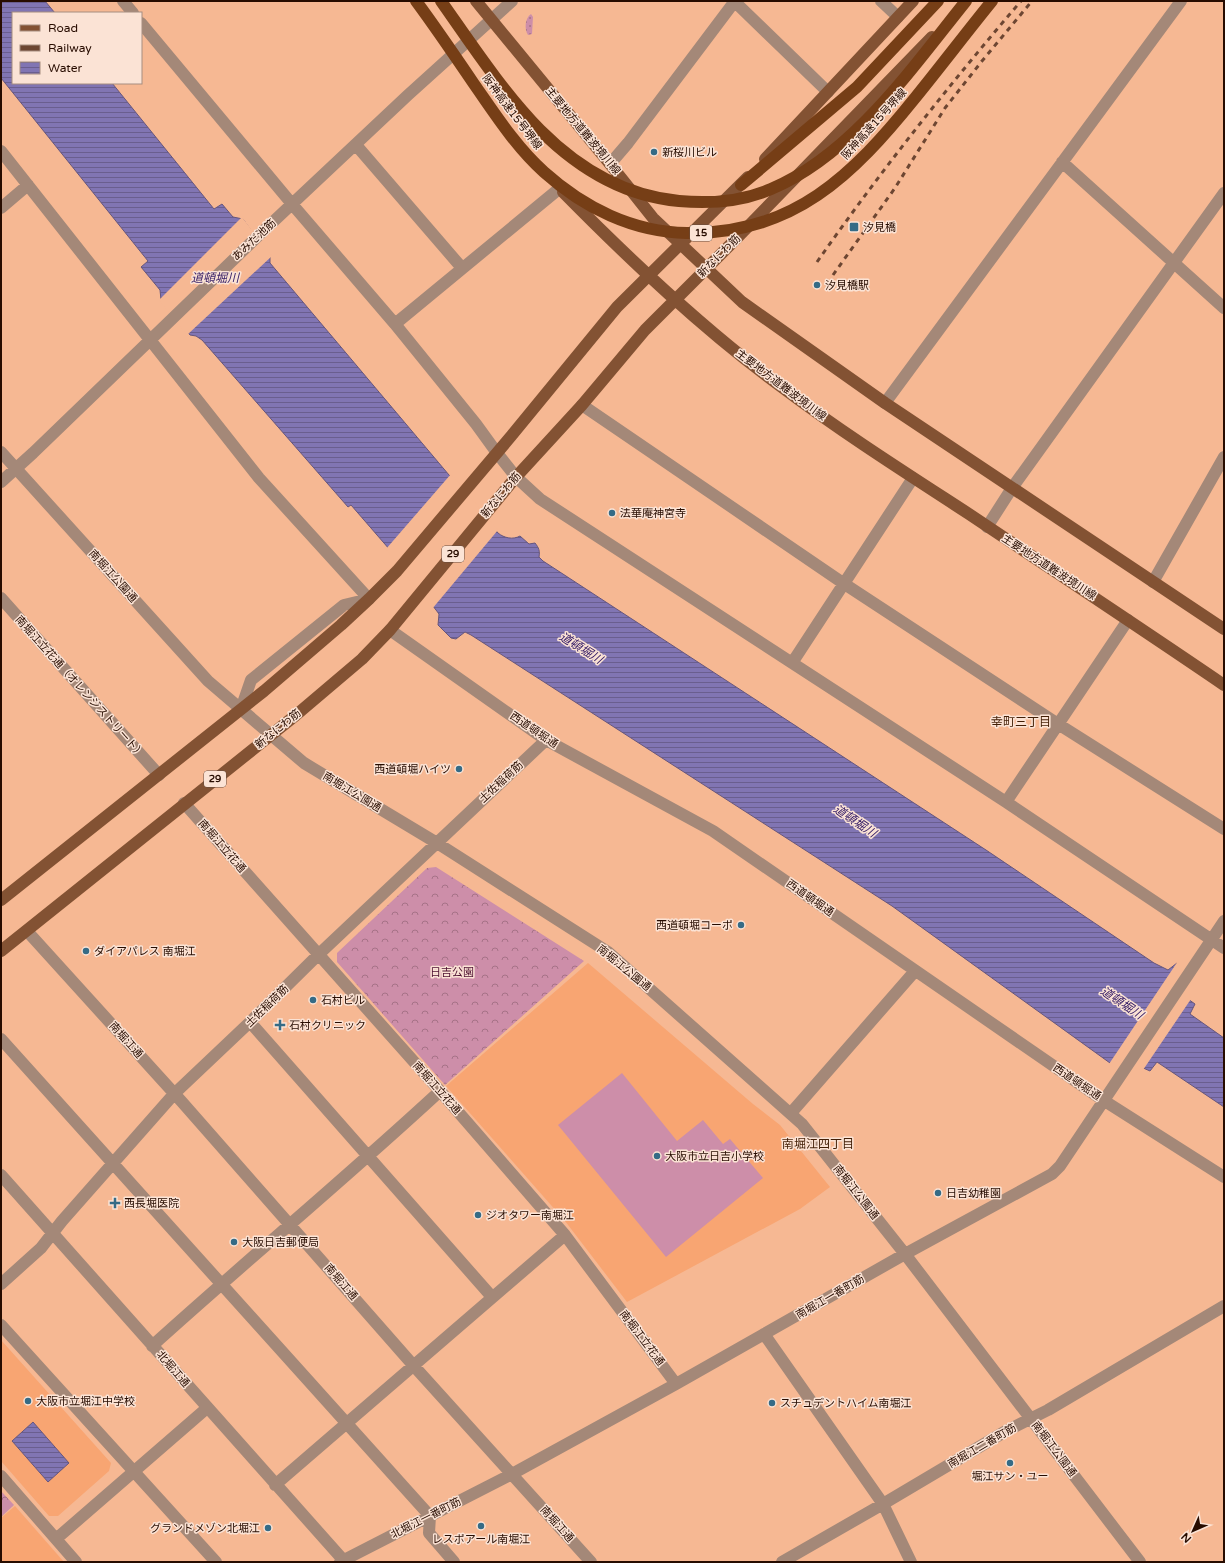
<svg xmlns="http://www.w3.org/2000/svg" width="1225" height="1563" font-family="'Varela Round','Noto Sans JP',sans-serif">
<defs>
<pattern id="grass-dots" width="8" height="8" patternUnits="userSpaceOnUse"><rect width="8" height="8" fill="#cd8ea9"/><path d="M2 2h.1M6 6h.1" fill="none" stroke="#a67287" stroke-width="1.8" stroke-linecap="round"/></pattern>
<pattern id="forest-crowns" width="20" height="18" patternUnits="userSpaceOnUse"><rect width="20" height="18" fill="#cd8ea9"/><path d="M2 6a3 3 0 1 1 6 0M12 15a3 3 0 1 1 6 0" fill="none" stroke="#a67287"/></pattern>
<pattern id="water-rules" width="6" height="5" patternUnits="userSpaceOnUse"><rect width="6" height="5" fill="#8175b3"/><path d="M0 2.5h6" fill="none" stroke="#6a5e8f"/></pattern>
</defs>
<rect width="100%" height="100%" fill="#f6b893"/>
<!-- built -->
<path fill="#f8a572" d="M 588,963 L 753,1104 L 780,1125 L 830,1187 L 800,1209 L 627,1302 L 565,1221 L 446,1086 Z
M 1,1340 L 111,1463 L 109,1471 L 58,1516 L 49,1516 L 1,1461 Z
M 15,1506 L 64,1562 L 1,1562 L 1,1518 Z"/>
<!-- grass -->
<path fill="url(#grass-dots)" d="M 531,14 L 533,17 L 532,34 L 528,35 C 524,29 525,18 531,14 Z"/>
<!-- forest -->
<path fill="url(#forest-crowns)" d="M 436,867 L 584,961 L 445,1085 L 337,962 L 337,953 L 427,868 Z
M 1,1491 L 14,1505 L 1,1517 Z"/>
<!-- pitch -->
<path fill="#cd8ea9" d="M 622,1073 L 677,1141 L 703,1120 L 723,1144 L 730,1139 L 763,1178 L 666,1257 L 558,1125 Z"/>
<!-- water -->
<path fill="url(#water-rules)" stroke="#66567d" d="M 1,1 L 45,1 L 55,13 L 13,13 L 13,83 L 112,83 L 214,209 L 222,204 L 233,217 L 243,219 L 270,257 L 270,263 L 498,533 C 504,538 513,540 520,536 L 529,544 L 535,543 C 539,548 540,551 539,557 L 543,561 L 986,850 L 1154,963 L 1168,970 L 1177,963 L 1188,999 L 1195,1004 L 1190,1014 L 1224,1038 L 1224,1107 L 1157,1062 L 1150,1071 L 1141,1067 L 1110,1063 L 892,906 L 471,635 L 465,632 L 456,639 L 451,638 L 438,625 L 439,614 L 436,610 L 390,550 L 351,505 L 348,507 L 202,340 L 196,336 L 190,335 L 161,300 L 160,290 L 141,267 L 148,261 L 1,78 Z
M 33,1422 L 69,1463 L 48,1482 L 12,1441 Z"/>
<!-- pier -->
<path fill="#f6b893" d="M 242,217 L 272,256 L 187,335 L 159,300 Z
M 451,474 L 498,530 L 432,609 L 386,549 Z
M 1178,961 L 1191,999 L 1143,1070 L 1109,1064 Z"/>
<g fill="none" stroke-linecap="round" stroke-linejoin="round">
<!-- minor -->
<path stroke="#a48878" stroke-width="12" d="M 123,1 L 133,13
M 881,1 L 898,17
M 735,2 L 828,92
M 141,23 L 292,204 L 395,324 L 476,424 L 497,453 L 516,477 L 540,499 L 1006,802 L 1224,948
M 356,145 L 462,268
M 1,151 L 259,478 L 369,599 L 344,605 L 251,680 L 241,709
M 1062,162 L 1224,308
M 610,164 L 628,143 L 735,1
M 1,208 L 28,185
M 395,324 L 560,188
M 885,403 L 1181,1
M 582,405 L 843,583 L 1058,724 L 1224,829
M 1,452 L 208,681 L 304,763 L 437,843 L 608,952 L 802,1124 L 905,1254 L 1140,1562
M 1,482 L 33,453 L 259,235 L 408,95 L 512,1
M 987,527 L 1012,488 L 1224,193
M 1153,582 L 1224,457
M 1,598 L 159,775
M 390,630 L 546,740 L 713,831 L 1103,1100 L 1224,1177
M 792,663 L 913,478
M 1006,802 L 1128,620
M 184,803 L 440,1091 L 565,1235 L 676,1384
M 27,931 L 182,1102 L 413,1365 L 591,1562
M 250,1022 L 492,1297
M 1,1039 L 430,1516 L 429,1533 L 454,1562
M 791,1113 L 915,971
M 1,1175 L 345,1562
M 1,1284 L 41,1248 L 62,1221 L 174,1094 L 250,1022 L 318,955 L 546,740
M 1,1325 L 216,1562
M 764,1334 L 883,1504 L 911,1562
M 152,1346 C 247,1260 346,1178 440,1091
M 1,1476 L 76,1562
M 275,1485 L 565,1235
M 56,1539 L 207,1408
M 340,1562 L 512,1474 L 676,1384 L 905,1254 L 1052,1174 L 1060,1166 L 1224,921
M 782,1562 L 883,1504 L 1006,1431 L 1048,1410 L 1224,1306"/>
<!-- major -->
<path stroke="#835233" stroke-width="12" d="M 476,1 L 610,164 L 653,218 L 742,302 L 885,403 L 1224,629
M 765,159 L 913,1
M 563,192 C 632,262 704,330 783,388 C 843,433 906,473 969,514 C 1054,571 1139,627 1224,685
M 1,900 L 264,691 L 341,625 L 369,599 L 397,571 L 512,435 L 617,307 L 748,177
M 1,951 L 296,715 L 362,659 L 390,630 L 516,477 L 582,405 L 645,330 L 732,243 L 932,37"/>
<!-- highway -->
<path stroke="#763e16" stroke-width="12" d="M 416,1 C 436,28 455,56 474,84 C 495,114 516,147 544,172 C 584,208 633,232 687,233 C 793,235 853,175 915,98 C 941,66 966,33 992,1
M 441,1 C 472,45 502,91 540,130 C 579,169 624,196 679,201 C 711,204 741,202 771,189 C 852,155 912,68 966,1
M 741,185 L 857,87 L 938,1"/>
<!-- rail -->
<path stroke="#6d4632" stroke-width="3" stroke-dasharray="5 5" stroke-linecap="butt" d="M 817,262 C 880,172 949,85 1021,1
M 833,275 L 895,188 L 945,108 L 982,61 L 1032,1"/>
</g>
<!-- markers -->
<g fill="#356b86" stroke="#fbe3d5" stroke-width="1.5">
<circle cx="654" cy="152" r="4"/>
<rect x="849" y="222" width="10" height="10" rx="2"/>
<circle cx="817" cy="285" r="4"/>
<circle cx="612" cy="513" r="4"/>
<circle cx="459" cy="769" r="4"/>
<circle cx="741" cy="925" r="4"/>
<circle cx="86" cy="951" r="4"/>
<circle cx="313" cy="1000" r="4"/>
<path d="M278 1019h4v4h4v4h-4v4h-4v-4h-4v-4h4z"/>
<circle cx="657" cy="1156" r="4"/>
<circle cx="938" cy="1193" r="4"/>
<path d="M113 1197h4v4h4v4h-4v4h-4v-4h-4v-4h4z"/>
<circle cx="478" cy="1215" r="4"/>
<circle cx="234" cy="1242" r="4"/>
<circle cx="28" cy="1401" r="4"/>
<circle cx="772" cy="1403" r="4"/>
<circle cx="1010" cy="1463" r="4"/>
<circle cx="481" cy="1526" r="4"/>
<circle cx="268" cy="1528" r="4"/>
</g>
<g text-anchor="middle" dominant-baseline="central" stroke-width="3" stroke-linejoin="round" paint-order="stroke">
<!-- shield labels -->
<g fill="#fbe3d5" stroke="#674c40" stroke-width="1">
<rect x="690" y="225" width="22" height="16" rx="3"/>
<rect x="442" y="546" width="22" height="16" rx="3"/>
<rect x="204" y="771" width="22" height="16" rx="3"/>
</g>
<g font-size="10" font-weight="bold" fill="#270c00">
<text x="701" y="233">15</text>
<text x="453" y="554">29</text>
<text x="215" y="779">29</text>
</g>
<!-- street labels -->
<g font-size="11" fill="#270c00" stroke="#fbe3d5">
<text transform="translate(512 112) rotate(53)">阪神高速15号堺線</text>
<text transform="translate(874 124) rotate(-48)">阪神高速15号堺線</text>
<text transform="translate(583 131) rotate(50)">主要地方道難波境川線</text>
<text transform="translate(254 240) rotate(-43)">あみだ池筋</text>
<text transform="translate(719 256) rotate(-45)">新なにわ筋</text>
<text transform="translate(781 385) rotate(37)">主要地方道難波境川線</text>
<text transform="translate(501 495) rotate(-50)">新なにわ筋</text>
<text transform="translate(1049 567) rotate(33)">主要地方道難波境川線</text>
<text transform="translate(113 576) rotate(48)">南堀江公園通</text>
<text transform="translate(80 687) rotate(48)">南堀江立花通（オレンジストリート）</text>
<text transform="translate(278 729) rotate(-39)">新なにわ筋</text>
<text transform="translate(534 730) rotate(34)">西道頓堀通</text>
<text transform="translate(501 782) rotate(-43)">土佐稲荷筋</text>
<text transform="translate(352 792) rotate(31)">南堀江公園通</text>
<text transform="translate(222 846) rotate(49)">南堀江立花通</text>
<text transform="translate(810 898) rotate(35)">西道頓堀通</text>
<text transform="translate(624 968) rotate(39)">南堀江公園通</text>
<text transform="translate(267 1006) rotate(-44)">土佐稲荷筋</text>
<text transform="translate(126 1040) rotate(48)">南堀江通</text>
<text transform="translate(1077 1082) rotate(34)">西道頓堀通</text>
<text transform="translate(437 1088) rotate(48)">南堀江立花通</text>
<text transform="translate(856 1192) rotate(52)">南堀江公園通</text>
<text transform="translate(341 1282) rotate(49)">南堀江通</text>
<text transform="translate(830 1297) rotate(-30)">南堀江一番町筋</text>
<text transform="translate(642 1338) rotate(53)">南堀江立花通</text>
<text transform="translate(173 1369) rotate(49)">北堀江通</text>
<text transform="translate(982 1446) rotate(-30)">南堀江二番町筋</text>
<text transform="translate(1054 1449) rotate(53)">南堀江公園通</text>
<text transform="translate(426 1518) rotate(-27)">北堀江一番町筋</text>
<text transform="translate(557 1524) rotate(48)">南堀江通</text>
</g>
<!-- poi labels -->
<g font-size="11" fill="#270c00" stroke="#fbe3d5" text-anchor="start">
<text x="662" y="152">新桜川ビル</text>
<text x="863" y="227">汐見橋</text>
<text x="825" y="285">汐見橋駅</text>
<text x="620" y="513">法華庵神宮寺</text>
<text x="451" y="769" text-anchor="end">西道頓堀ハイツ</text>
<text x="733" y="925" text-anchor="end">西道頓堀コーポ</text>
<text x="94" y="951">ダイアパレス 南堀江</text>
<text x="321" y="1000">石村ビル</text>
<text x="289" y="1025">石村クリニック</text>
<text x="665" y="1156">大阪市立日吉小学校</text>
<text x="946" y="1193">日吉幼稚園</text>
<text x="124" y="1203">西長堀医院</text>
<text x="486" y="1215">ジオタワー南堀江</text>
<text x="242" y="1242">大阪日吉郵便局</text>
<text x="36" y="1401">大阪市立堀江中学校</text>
<text x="780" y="1403">スチュデントハイム南堀江</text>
<text x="1010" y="1476" text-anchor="middle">堀江サン・ユー</text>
<text x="260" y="1528" text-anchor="end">グランドメゾン北堀江</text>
<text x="481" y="1539" text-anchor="middle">レスポアール南堀江</text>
</g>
<!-- park labels -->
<g font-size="11" fill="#4c0e30" stroke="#fbe3d5">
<text x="452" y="972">日吉公園</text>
</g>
<!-- water labels -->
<g font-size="12" font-style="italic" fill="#321a65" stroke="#fbe3d5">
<text x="215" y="278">道頓堀川</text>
<text transform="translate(581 648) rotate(32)">道頓堀川</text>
<text transform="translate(855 821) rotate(34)">道頓堀川</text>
<text transform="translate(1122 1003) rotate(34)">道頓堀川</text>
</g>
<!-- neighbourhood labels -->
<g font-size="12" fill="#431f06" stroke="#fbe3d5">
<text x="1021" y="722">幸町三丁目</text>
<text x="818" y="1144">南堀江四丁目</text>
</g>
</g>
<!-- border -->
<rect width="1225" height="1563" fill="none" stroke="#270c00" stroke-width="4"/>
<!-- legend -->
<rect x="12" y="12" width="130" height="72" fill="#fbe3d5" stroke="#a68d80"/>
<rect x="20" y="25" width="20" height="6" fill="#835233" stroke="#a68d80"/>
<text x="48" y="32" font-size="12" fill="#270c00">Road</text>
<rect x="20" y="45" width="20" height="6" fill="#6d4632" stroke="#a68d80"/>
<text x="48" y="52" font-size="12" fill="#270c00">Railway</text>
<rect x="20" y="62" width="20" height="12" fill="url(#water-rules)" stroke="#a68d80"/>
<text x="48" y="72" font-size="12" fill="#270c00">Water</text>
<!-- north arrow -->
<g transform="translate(1193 1531) rotate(225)" stroke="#fbe3d5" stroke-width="3" paint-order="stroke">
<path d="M0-3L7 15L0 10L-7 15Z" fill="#270c00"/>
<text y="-6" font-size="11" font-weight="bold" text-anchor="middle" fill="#270c00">N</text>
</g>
</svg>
